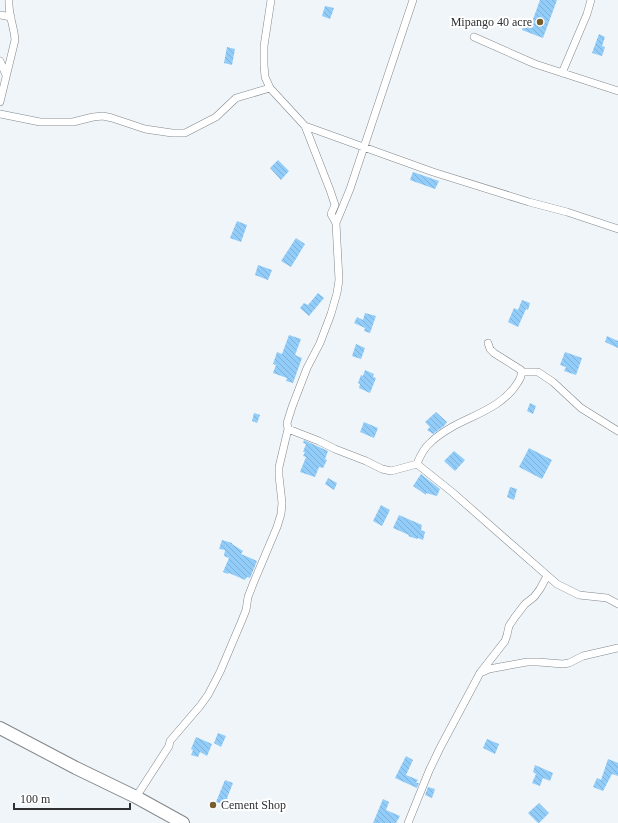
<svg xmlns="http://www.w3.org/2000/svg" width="618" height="823" font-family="Georgia,serif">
<defs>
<pattern id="building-back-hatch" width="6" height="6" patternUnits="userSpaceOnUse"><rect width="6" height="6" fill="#92cdfa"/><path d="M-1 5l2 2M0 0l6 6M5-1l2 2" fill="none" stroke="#7eb0d7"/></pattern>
</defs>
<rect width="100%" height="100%" fill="#eff5f9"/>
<!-- building -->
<path fill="url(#building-back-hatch)" d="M 540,0 L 557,0 L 543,38 L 522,30 L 526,20 L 532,22 Z
M 325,6 L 334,8 L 330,19 L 322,16 Z
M 599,34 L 605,37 L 602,46 L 605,47 L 602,56 L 592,53 Z
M 227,47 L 235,49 L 232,65 L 224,63 Z
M 278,160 L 289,171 L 281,180 L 270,168 Z
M 413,172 L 439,181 L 435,189 L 410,180 Z
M 237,221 L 247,225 L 241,242 L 230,238 Z
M 296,238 L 305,244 L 291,267 L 281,261 Z
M 258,265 L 272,270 L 268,280 L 255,275 Z
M 318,293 L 324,298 L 309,316 L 300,308 L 304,303 L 308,305 Z
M 522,300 L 530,303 L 528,310 L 526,309 L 518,327 L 508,322 L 514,308 L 518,310 Z
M 365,313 L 376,316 L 370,333 L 364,331 L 365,328 L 354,323 L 357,317 L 363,320 Z
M 289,335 L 301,339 L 295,355 L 302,358 L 293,383 L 286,381 L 287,378 L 273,373 L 276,365 L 273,364 L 277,352 L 282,354 Z
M 607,336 L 618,341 L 618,348 L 605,342 Z
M 356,344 L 365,348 L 361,359 L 352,356 Z
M 565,352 L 582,358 L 576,375 L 564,371 L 566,367 L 560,365 Z
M 365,370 L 374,374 L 373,377 L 376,378 L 370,393 L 359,388 L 360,384 L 358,383 L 361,375 L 363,376 Z
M 530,403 L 536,406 L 533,414 L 527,411 Z
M 436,412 L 447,422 L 444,426 L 433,434 L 427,430 L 430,427 L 425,422 Z
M 254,413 L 260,415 L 257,423 L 252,421 Z
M 364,422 L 378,428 L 374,438 L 360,432 Z
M 304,440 L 328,451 L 325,459 L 327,460 L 323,468 L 319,467 L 315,477 L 300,472 L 306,457 L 303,456 L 305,452 L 303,452 L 306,444 L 303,443 Z
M 529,448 L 552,460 L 542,479 L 519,467 Z
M 454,451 L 465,460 L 455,471 L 444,461 Z
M 421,474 L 440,489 L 437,496 L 426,493 L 426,495 L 413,486 Z
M 328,478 L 337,483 L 334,490 L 325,484 Z
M 510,487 L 517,489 L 514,500 L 507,497 Z
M 381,505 L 390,510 L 382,526 L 373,521 Z
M 399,515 L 422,525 L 421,530 L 425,532 L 423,540 L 418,538 L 417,539 L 408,536 L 409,535 L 393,528 Z
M 222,540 L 232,543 L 232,544 L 243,551 L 241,554 L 257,561 L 250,578 L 247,577 L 245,580 L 229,573 L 228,574 L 223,572 L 229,558 L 224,556 L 225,550 L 219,549 Z
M 218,733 L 226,736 L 221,747 L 214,743 Z
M 196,737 L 212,744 L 207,756 L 200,752 L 198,757 L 191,755 L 193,750 L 191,749 Z
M 487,739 L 499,744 L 495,754 L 483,748 Z
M 406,756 L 413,760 L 406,775 L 418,780 L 416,783 L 419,783 L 417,788 L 395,778 Z
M 608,759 L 618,763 L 618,776 L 612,774 L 603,791 L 593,787 L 597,778 L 601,780 Z
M 535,765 L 553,773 L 550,781 L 543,778 L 540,786 L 532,783 L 536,774 L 533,772 Z
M 225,780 L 233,783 L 227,798 L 228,799 L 225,805 L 216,802 Z
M 428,787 L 435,789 L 432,798 L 425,795 Z
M 383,799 L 389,802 L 386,810 L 400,816 L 396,823 L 373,823 Z
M 539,803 L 549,813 L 539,823 L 538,823 L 528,813 Z"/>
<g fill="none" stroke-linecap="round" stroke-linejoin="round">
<defs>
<path id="street" d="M 271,0 L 264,46 L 264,65 L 265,77 L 270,88 L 305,126 L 330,190 L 335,205 L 331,214 L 336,223
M 0,15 L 11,17
M 474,37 L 535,64 L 618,91
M 0,61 L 6,75
M 562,73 L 587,14 L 591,0
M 0,102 L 15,40 C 14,26 8,14 9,0
M 0,114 L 40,122 L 73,122 L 93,117 L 103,116 L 112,118 L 145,129 L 172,133 L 185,133 L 216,117 L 236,98 L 270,88
M 305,126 L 433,172 L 529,202 L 567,212 L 618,229
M 522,372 L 538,372 L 553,382 L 581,408 L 618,431
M 288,429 L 319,441 L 335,449 L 366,461 L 382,469 L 391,471 L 417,464 L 452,492 L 557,584 L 579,595 L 607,598 L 618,604
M 417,464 C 420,456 423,449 430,443 C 436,437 445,431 452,427 C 476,414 504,406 518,382 C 521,378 522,375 521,370 L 494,353 L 490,349 L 488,343
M 480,673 L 489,669 L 527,662 L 538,662 L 563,664 L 569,663 L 583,656 L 618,648
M 136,797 L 160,760 L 169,746 L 170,741 L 200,706 L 208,695 L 220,672 L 242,620 L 246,610 L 248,597 L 253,584 L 277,527 L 281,514 L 282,503 L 279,476 L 279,467 L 288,429 L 287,423 L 292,407 L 307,368 L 320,343 L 331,314 L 337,293 L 339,280 L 336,223 L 350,189 L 413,0
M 408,823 L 429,771 L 440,748 L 480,673 L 505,641 L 507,635 L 509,626 L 515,617 L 525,604 L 534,597 L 540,589 L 547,576"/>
<path id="highway" d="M 0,728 L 76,768 L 136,797 L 183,823"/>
</defs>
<!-- street casing -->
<use href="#street" stroke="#82878b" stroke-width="8"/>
<!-- highway casing -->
<use href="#highway" stroke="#82878b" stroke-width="14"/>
<!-- street -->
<use href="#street" stroke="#fff" stroke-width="7"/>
<!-- highway -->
<use href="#highway" stroke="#fff" stroke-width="12"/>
</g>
<!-- markers -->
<g fill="#765e2f" stroke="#fff" stroke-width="1.5">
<circle cx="540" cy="22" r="4"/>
<circle cx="213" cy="805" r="4"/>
</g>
<g text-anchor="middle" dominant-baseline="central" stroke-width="4" stroke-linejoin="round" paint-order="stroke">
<!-- poi labels -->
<g font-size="12" fill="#2e3032" stroke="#fff" text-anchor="end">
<text x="532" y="22">Mipango 40 acre</text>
<text x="221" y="805" text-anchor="start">Cement Shop</text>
</g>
</g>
<!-- scale -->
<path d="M14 803v6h116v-6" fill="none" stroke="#2e3032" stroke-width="2"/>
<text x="20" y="803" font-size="12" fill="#2e3032" stroke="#ffffff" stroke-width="3" paint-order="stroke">100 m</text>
</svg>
